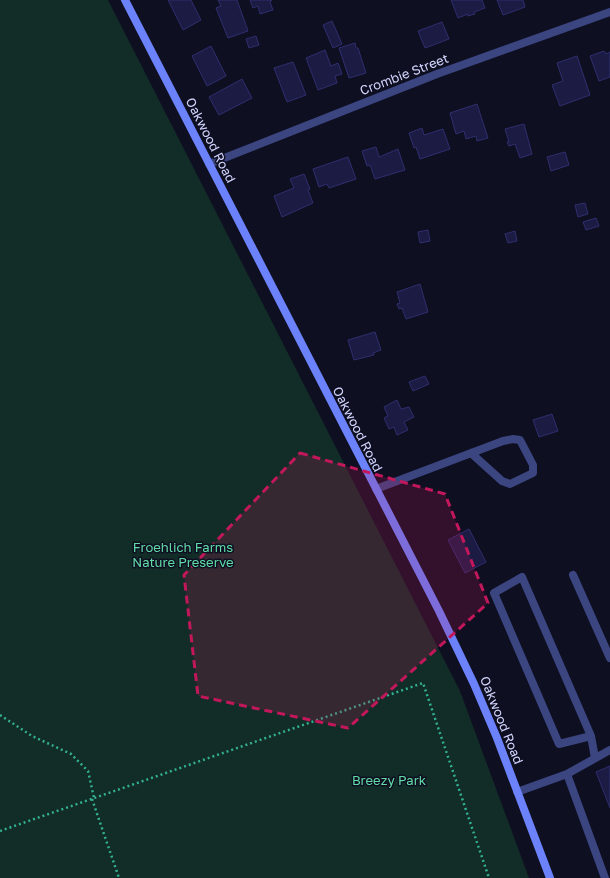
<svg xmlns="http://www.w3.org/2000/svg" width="610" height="878" font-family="'Golos Text',sans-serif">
<rect width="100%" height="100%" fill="#0f0f22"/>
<!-- green -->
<path fill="#122c27" d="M 0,0 L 108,0 L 460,691 L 529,878 L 0,878 Z"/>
<!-- building -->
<path fill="#1c1b43" stroke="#2f2e6e" d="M 168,0 L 191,0 L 201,20 L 183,30 Z
M 218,0 L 237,0 L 248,31 L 228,38 L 216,8 L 221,6 Z
M 250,0 L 272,0 L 270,2 L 273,10 L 260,14 L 258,6 L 253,8 Z
M 451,0 L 482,0 L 485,8 L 474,12 L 475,14 L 468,16 L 468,14 L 458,18 Z
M 497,0 L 523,0 L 525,7 L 503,15 Z
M 332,21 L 342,44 L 333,48 L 323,25 Z
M 442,22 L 449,39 L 425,48 L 418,31 Z
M 256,36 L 259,45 L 249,48 L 246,39 Z
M 355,43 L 356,48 L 358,48 L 366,73 L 349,78 L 339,48 Z
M 211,46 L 226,76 L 207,86 L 192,56 Z
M 325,50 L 331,66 L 338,63 L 342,74 L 335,76 L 337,83 L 318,90 L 306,58 Z
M 604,51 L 606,54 L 610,52 L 610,77 L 599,81 L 590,56 Z
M 577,56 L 590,95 L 560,106 L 552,85 L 563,81 L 557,63 Z
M 293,62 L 306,95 L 287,102 L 274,68 Z
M 242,79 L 252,98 L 219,115 L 209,97 Z
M 477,104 L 488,138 L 477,141 L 476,136 L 466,139 L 464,131 L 456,134 L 450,113 Z
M 524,124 L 532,154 L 520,158 L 515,144 L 509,146 L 507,142 L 509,142 L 505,129 Z
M 422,128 L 424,135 L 443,129 L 450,149 L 420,159 L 416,147 L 414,148 L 409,133 Z
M 376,147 L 379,157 L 398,149 L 405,170 L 375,179 L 370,165 L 367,166 L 362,151 Z
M 565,152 L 569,165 L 551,171 L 547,157 Z
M 348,157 L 356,179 L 329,188 L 327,184 L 319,187 L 313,169 Z
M 304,174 L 310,189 L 308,190 L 313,203 L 282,217 L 274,196 L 294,188 L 290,179 Z
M 585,203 L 588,214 L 578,217 L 575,205 Z
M 596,218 L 599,226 L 586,230 L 583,222 Z
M 428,230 L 430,241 L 420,243 L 418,232 Z
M 515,231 L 517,241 L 508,243 L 505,234 Z
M 420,284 L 428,312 L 406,319 L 402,308 L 399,309 L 397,304 L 400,303 L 397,292 Z
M 375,332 L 381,350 L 373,353 L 374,355 L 354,360 L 348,340 Z
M 425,376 L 429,384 L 413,391 L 409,382 Z
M 397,400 L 401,409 L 409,407 L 414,417 L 404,422 L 408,430 L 397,435 L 394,427 L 389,429 L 384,418 L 388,416 L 384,407 Z
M 552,414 L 558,431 L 539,437 L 533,420 Z
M 469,529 L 486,562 L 465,573 L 448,540 Z
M 610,766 L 610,808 L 596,772 Z"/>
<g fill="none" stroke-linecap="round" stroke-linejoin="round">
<!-- path -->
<path stroke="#33b092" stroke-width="2.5" stroke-dasharray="2 3" stroke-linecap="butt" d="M 0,715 L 32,736 L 71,754 L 88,771 L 94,798
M 92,799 L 119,878
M 0,831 L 423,683 L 489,878"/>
<!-- service -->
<path stroke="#3b4580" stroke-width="8" d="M 376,489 L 503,441 L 513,439 L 520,440 L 533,465 L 533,473 L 510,484 L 502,481 L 471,453
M 573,575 L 610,658
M 591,736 L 559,744 L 494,593 L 522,577 L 591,736 L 595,758
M 517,792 L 567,774
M 605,878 L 567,774 L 610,750"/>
<!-- minor -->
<path stroke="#3b4580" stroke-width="8" d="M 209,164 L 437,74 L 610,12"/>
<!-- secondary -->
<path stroke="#6c82fa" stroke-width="8" d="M 125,0 L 439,611 L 474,684 L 497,738 L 550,878"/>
</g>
<!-- marked area -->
<path fill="#c2185b" fill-opacity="0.2" stroke="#c2185b" stroke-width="3" stroke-dasharray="8 5" stroke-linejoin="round" d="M 300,453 L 445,494 L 488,603 L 348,728 L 198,696 L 184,575 Z"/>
<g text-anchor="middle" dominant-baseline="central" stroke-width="3" stroke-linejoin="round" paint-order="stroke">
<!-- street labels -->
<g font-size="13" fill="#d2d5fd" stroke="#0f0f22">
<text transform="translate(404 74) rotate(-21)">Crombie Street</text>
<text transform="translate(211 140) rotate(63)">Oakwood Road</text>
<text transform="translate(358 429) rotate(63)">Oakwood Road</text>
<text transform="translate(502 720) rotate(68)">Oakwood Road</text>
</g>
<!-- park labels -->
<g font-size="13" fill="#60dba6" stroke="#0f0f22">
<text x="183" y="547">Froehlich Farms<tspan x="183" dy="15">Nature Preserve</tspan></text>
<text x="389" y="780">Breezy Park</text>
</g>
</g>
</svg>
